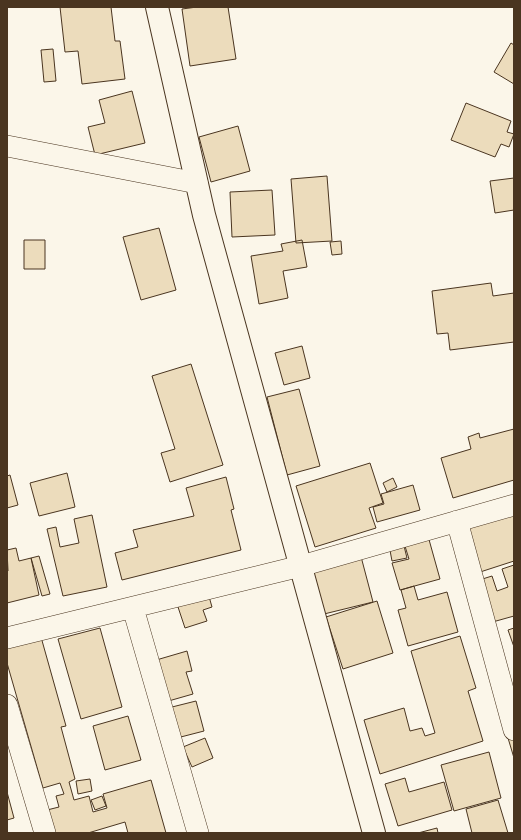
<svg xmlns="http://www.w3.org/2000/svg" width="521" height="840" font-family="Commissioner,sans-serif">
<rect width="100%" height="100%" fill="#fbf6e9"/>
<!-- building -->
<path fill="#ecdcbc" stroke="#4a3520" d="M 60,7 L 111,7 L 115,41 L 120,41 L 125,79 L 82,84 L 78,51 L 65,52 Z
M 197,7 L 228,7 L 236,59 L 190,66 L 182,9 Z
M 511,43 L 514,45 L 514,84 L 494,72 Z
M 53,49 L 56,81 L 44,82 L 41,50 Z
M 132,91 L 145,143 L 95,155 L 88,127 L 105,123 L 99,100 Z
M 466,103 L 511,121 L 507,132 L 514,134 L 509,147 L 501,144 L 495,157 L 451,140 Z
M 238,126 L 250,171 L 211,182 L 199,137 Z
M 327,176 L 332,241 L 296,243 L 291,179 Z
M 514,178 L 514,210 L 495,213 L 490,181 Z
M 272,190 L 275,235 L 232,237 L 230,192 Z
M 159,228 L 176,290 L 141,300 L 123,237 Z
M 24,240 L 45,240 L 45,269 L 24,269 Z
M 302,240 L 307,267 L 283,271 L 288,298 L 259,304 L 251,256 L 283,251 L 281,244 Z
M 341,241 L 342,254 L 332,255 L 330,242 Z
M 491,283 L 493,296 L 514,293 L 514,342 L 450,350 L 448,333 L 437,334 L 432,291 Z
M 302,346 L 310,378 L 284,385 L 275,353 Z
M 191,364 L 223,465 L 170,482 L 161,453 L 175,449 L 152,376 Z
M 299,389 L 320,466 L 287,475 L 267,397 Z
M 514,429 L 514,480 L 453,498 L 441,458 L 471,449 L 468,437 L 479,433 L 480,438 Z
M 370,463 L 383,503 L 369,508 L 376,528 L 315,547 L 296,486 Z
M 67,473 L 75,507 L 39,516 L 30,483 Z
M 10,475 L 18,505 L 7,508 L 7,476 Z
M 226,477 L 234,509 L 231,510 L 241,550 L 122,580 L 115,553 L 138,547 L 133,530 L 194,516 L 186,488 Z
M 393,478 L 397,487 L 387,492 L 383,483 Z
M 413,485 L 420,510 L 377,522 L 373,507 L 384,504 L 381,494 Z
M 514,502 L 514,561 L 474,574 L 459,527 Z
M 92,515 L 107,587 L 63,596 L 47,529 L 56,527 L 60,547 L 79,543 L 74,519 Z
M 428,536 L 440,579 L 400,590 L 392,563 L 409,559 L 404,543 Z
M 403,542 L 407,558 L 392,561 L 389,545 Z
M 16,548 L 19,561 L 31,558 L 39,595 L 7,603 L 7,571 L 8,571 L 7,550 Z
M 359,549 L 373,602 L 324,614 L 310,562 Z
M 39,556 L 50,594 L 42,596 L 31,558 Z
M 514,565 L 514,616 L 489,623 L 476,581 L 492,576 L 497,591 L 508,587 L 502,569 Z
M 414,586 L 418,600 L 447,592 L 458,632 L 408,646 L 398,610 L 406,608 L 401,590 Z
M 208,593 L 212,607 L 203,610 L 207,621 L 185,628 L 177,604 Z
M 377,601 L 393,653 L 343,669 L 326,617 Z
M 100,628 L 122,707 L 81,719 L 58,639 Z
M 514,628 L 514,647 L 508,630 Z
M 460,636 L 476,688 L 468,691 L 483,741 L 380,774 L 364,720 L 404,708 L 410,731 L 422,728 L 425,736 L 435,733 L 411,651 Z
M 41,637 L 66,726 L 61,727 L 75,779 L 69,782 L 74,800 L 89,796 L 93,812 L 107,808 L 103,794 L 151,780 L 166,833 L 128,833 L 125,822 L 88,833 L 54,833 L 47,810 L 59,807 L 56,796 L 64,794 L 60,783 L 43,788 L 7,663 L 7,646 Z
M 187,651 L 192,671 L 186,672 L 193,694 L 158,704 L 146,663 Z
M 196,701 L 204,731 L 173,739 L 164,709 Z
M 128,716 L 141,760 L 105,770 L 93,726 Z
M 514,737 L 514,758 L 508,738 Z
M 205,738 L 213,758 L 192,767 L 183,747 Z
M 489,752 L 501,798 L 454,811 L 441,765 Z
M 405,778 L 409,792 L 444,782 L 452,810 L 398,826 L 385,784 Z
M 90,779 L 92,791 L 78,794 L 76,781 Z
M 7,792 L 14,818 L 7,820 Z
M 102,796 L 106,806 L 95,810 L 91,800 Z
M 498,800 L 508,833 L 472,833 L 466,809 Z
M 437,828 L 438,833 L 418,833 Z"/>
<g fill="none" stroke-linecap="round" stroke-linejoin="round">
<defs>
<path id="minor" d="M 7,146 L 197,183
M 457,521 L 514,730
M 133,608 L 198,833
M 7,638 L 301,566 L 514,505
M 7,705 L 45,833"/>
<path id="major" d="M 157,7 L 204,215 L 374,833"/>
</defs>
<!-- minor casing -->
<use href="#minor" stroke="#4a3520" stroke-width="22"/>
<!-- major casing -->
<use href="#major" stroke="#4a3520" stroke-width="24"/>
<!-- minor -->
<use href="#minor" stroke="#fbf6e9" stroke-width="21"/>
<!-- major -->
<use href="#major" stroke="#fbf6e9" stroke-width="22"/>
</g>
<!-- border -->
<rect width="521" height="840" fill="none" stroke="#4a3520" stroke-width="16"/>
</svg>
